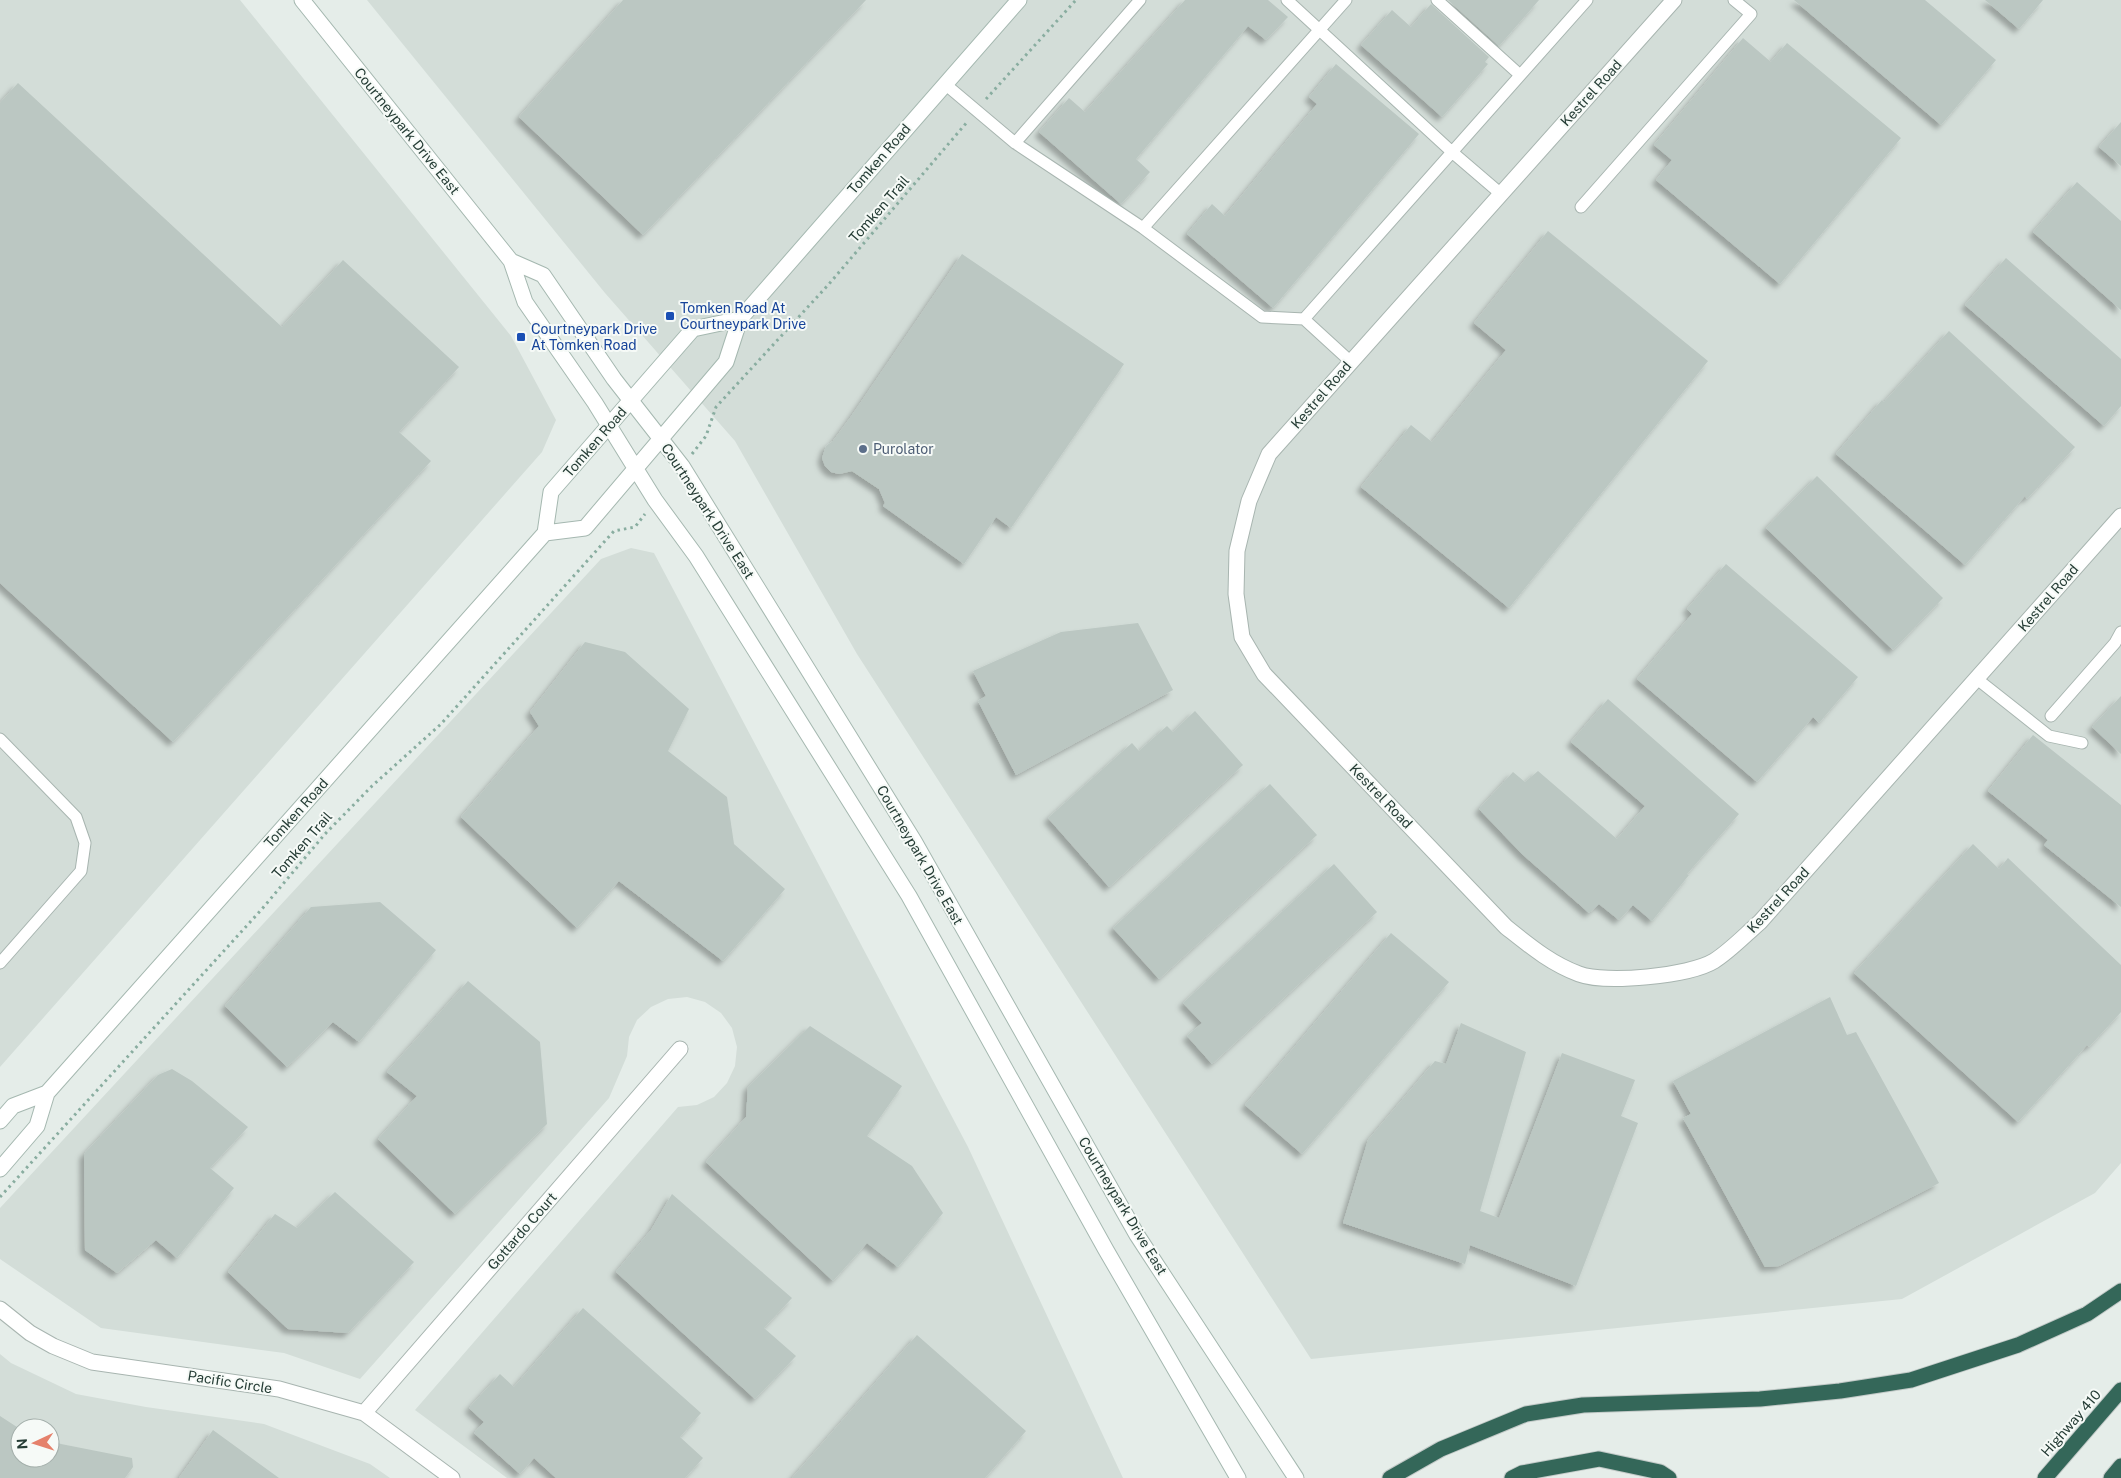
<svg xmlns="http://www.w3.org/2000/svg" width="2121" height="1478" font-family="'Public Sans',sans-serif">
<defs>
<filter id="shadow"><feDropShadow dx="-4.5" dy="4.5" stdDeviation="2.5" flood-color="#0004"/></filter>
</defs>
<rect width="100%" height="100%" fill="#e5ede9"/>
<!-- built -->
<path fill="#d3ddd8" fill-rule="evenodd" d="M 0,0 L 240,0 L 511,336 L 556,420 L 542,452 L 0,1067 Z
M 367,0 L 2121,0 L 2121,1163 L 2095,1193 L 1902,1299 L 1311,1359 L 857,654 L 735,441 L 605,293 Z
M 631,548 L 654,553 L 968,1147 L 1123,1478 L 507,1478 L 415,1410 L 678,1107 L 697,1105 L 714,1097 L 727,1083 L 735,1066 L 737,1047 L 732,1028 L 721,1013 L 705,1002 L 687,997 L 668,999 L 651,1007 L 637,1020 L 629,1037 L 627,1056 L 609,1098 L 360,1379 L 284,1353 L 101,1328 L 0,1259 L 0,1208 L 601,559 Z
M 0,1354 L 11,1363 L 76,1394 L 146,1407 L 264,1424 L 370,1464 L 390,1478 L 0,1478 ZM 20,1428 L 50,1428 L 50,1458 L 20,1458 Z"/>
<!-- building -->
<path fill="#bbc7c2" filter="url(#shadow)" d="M 623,0 L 866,0 L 643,235 L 519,117 Z
M 1185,0 L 1268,0 L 1288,17 L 1266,40 L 1248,26 L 1136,159 L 1150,172 L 1121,204 L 1039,132 L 1069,98 L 1085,112 Z
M 1448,0 L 1539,0 L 1499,46 Z
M 1794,0 L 1925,0 L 1996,60 L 1941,125 Z
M 1985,0 L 2043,0 L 2019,29 Z
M 1431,4 L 1489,57 L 1485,62 L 1488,64 L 1442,117 L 1361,45 L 1392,10 L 1411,27 Z
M 1743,38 L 1771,62 L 1787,43 L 1901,138 L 1780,284 L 1656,180 L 1672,160 L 1654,145 Z
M 1336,64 L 1419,134 L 1273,308 L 1187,234 L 1212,204 L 1225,216 L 1317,104 L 1309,97 Z
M 18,83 L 282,327 L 343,260 L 459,367 L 399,432 L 431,461 L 173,742 L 0,583 L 0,103 Z
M 2121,122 L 2121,166 L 2099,147 Z
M 2077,182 L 2121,221 L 2121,310 L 2033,232 Z
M 1548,231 L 1708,361 L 1509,608 L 1361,487 L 1411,425 L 1432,442 L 1506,350 L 1474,323 Z
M 962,254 L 1124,364 L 1011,528 L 996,517 L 964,564 L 883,506 L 885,503 L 879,489 L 852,471 L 839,474 L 831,472 L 825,466 L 822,458 L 826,446 L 833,441 L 850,418 Z
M 2006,258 L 2121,359 L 2121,406 L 2104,426 L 1965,305 Z
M 1949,331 L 2075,447 L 2027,499 L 2025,496 L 1965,565 L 1836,454 L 1882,400 L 1884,402 Z
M 1817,476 L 1943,598 L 1893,650 L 1766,528 Z
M 1726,564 L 1858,677 L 1819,723 L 1813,717 L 1757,782 L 1637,679 L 1692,614 L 1687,609 Z
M 1138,623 L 1173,690 L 1016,775 L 978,701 L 986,696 L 973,671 L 1061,632 Z
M 585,642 L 625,652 L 689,709 L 668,751 L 727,797 L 734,844 L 785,889 L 723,961 L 619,881 L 577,928 L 461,817 L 539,726 L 530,712 Z
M 2121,696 L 2121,754 L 2092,727 Z
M 1608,699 L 1739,814 L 1687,874 L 1689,875 L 1652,921 L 1633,905 L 1619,920 L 1599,904 L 1589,913 L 1522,854 L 1479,809 L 1513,772 L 1525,782 L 1538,771 L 1617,839 L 1645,806 L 1571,742 Z
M 1195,711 L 1243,765 L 1109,887 L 1048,818 L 1132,743 L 1139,751 L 1167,726 L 1173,732 Z
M 2033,735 L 2121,805 L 2121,907 L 2044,845 L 2048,840 L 1988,791 Z
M 1270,784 L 1317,835 L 1159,979 L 1113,928 Z
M 1973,844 L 1999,869 L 2008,858 L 2121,965 L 2121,1012 L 2089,1047 L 2087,1045 L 2018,1122 L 1854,973 Z
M 1334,864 L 1377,912 L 1212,1064 L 1187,1036 L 1202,1023 L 1183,1003 Z
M 380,902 L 436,950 L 359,1042 L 333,1022 L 287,1067 L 225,1006 L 311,907 Z
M 1391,933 L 1449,982 L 1302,1154 L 1245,1105 Z
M 468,981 L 540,1042 L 547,1124 L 455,1214 L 378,1139 L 417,1096 L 387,1072 Z
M 1830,997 L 1847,1035 L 1856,1032 L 1939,1183 L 1779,1266 L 1765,1267 L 1683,1118 L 1691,1114 L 1673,1081 Z
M 1461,1023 L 1526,1052 L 1480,1211 L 1499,1218 L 1562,1053 L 1635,1080 L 1621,1116 L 1638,1123 L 1576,1286 L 1470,1245 L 1465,1264 L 1343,1223 L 1368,1140 L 1435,1061 L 1446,1064 Z
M 810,1026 L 902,1086 L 867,1136 L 912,1166 L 943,1213 L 898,1267 L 867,1243 L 833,1281 L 706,1162 L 746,1117 L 748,1087 Z
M 172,1069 L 192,1081 L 248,1127 L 210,1168 L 234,1188 L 177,1258 L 156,1240 L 117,1273 L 85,1250 L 84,1154 L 158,1075 Z
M 335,1192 L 414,1262 L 348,1333 L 288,1329 L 228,1272 L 275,1214 L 297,1228 Z
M 672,1194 L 792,1298 L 764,1328 L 796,1356 L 755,1399 L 616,1272 L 651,1230 Z
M 583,1308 L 701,1413 L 680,1437 L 703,1458 L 685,1478 L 556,1478 L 534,1458 L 520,1474 L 474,1433 L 484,1422 L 469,1408 L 500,1374 L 514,1387 Z
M 917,1335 L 1026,1431 L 985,1478 L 792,1478 Z
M 0,1416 L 20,1429 L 20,1458 L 50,1458 L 50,1440 L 61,1444 L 132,1458 L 133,1467 L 125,1478 L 0,1478 Z
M 213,1430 L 279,1478 L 179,1478 Z"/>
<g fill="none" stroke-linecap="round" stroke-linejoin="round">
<defs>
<path id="lane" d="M 1287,0 L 1452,152 L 1501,194
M 1437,0 L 1520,75
M 945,84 L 1015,143 L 1143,228 L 1262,317 L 1304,319 L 1351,362
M 1015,143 L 1140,0
M 1581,207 L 1751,14 L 1734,0
M 1143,228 L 1346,0
M 1304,319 L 1587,0
M 1977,679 L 2049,736 L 2082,743
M 2051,716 L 2115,643 L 2121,632
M 0,739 L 76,817 L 85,843 L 81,871 L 0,963"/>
<path id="street" d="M 1674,0 L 1269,454 L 1249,501 L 1237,551 L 1236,594 L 1242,637 L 1264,674 L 1506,927 C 1530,946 1550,963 1579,974 C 1606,984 1689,976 1714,961 C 1730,951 1745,935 1760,922 L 2121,516
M 0,1309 L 30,1333 L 53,1346 L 92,1362 L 279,1389 L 364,1413 L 452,1478
M 364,1413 L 680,1049"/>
<path id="secondary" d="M 302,0 L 511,261 L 525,302 L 595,403 L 655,500 L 696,556 L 909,896 L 1106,1250 L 1238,1478
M 511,261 L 543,275 L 614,379 L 682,466 L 914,841 L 1137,1235 L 1296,1478
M 545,533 L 585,528 L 726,362 L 740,319 L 1019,0
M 0,1121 L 13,1106 L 47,1093
M 0,1169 L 37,1126 L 47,1093 L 545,533 L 551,492 L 693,329 L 740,319"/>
<path id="highway" d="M 1390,1478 L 1441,1449 L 1526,1414 L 1583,1405 L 1760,1399 L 1840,1391 L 1911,1380 L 2018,1345 L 2087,1314 L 2121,1291
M 1512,1478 L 1522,1473 L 1599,1459 L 1660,1472 L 1669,1478
M 2045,1478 L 2121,1390
M 2111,1478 L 2121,1466"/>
</defs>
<!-- lane casing -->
<use href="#lane" stroke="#a8b5b0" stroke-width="13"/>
<!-- street casing -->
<use href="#street" stroke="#a8b5b0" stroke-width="17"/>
<!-- secondary casing -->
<use href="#secondary" stroke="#a5b8b0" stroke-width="17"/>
<!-- highway casing -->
<use href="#highway" stroke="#c2c9c7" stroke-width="17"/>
<!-- path -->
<path stroke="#89ada0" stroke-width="3" stroke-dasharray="2.5 4" stroke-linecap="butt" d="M 986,99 L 1076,0
M 692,454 L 706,436 L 716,407 L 829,284 L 968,121
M 0,1197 L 262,909 L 325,834 L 372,786 L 441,724 L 614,531 L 635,527 L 645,514"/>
<!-- lane -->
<use href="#lane" stroke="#fff" stroke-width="11"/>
<!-- street -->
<use href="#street" stroke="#fff" stroke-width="15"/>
<!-- secondary -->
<use href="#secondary" stroke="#fff" stroke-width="15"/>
<!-- highway -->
<use href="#highway" stroke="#346759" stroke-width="15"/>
</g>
<!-- markers -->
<g fill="#1a4fb4" stroke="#f6faf7" stroke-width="2">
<rect x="665" y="311" width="10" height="10" rx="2.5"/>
<rect x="516" y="332" width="10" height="10" rx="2.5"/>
</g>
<circle fill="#5c6f8a" stroke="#f6faf7" stroke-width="2" cx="863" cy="449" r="5"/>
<g text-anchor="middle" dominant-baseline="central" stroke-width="4" stroke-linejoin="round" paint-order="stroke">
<!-- street labels -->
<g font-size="14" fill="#263d36" stroke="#f6faf7">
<text transform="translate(1591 93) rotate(-48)">Kestrel Road</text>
<text transform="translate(407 131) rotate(51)">Courtneypark Drive East</text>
<text transform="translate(879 159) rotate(-49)">Tomken Road</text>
<text transform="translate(879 209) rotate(-49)">Tomken Trail</text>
<text transform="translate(1321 395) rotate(-49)">Kestrel Road</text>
<text transform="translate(595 442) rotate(-49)">Tomken Road</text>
<text transform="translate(708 511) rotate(57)">Courtneypark Drive East</text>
<text transform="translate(2048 598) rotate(-49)">Kestrel Road</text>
<text transform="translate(1381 796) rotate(46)">Kestrel Road</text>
<text transform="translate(296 813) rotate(-48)">Tomken Road</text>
<text transform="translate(302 845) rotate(-49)">Tomken Trail</text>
<text transform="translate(920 855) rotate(60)">Courtneypark Drive East</text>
<text transform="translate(1778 900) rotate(-47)">Kestrel Road</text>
<text transform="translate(1123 1206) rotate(59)">Courtneypark Drive East</text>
<text transform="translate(522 1231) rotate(-49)">Gottardo Court</text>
<text transform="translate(230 1382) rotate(9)">Pacific Circle</text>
<text transform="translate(2071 1423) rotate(-49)">Highway 410</text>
</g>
<!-- transit labels -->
<g font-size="14" fill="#164399" stroke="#f6faf7" text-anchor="start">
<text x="680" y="308">Tomken Road At<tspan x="680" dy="16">Courtneypark Drive</tspan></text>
<text x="531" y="329">Courtneypark Drive<tspan x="531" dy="16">At Tomken Road</tspan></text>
</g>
<!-- service labels -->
<g font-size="14" fill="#4e5e75" stroke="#f6faf7" text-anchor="start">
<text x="873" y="449">Purolator</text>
</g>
</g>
<!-- north arrow -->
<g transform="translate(35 1443) rotate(266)"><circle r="24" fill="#f6faf7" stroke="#a3aeaa"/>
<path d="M0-4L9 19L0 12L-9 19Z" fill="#e5816b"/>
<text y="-8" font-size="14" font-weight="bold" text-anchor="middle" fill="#263d36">N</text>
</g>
</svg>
